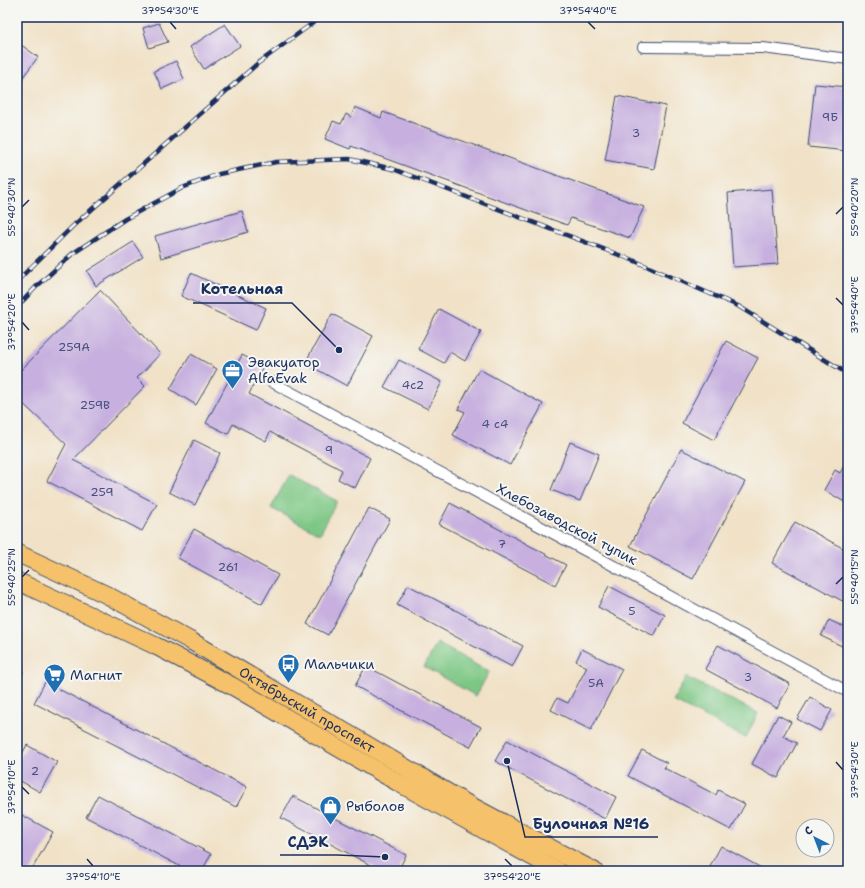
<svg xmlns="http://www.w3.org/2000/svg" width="865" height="888" font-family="'Shantell Sans',sans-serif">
<rect width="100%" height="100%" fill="#f6f6f2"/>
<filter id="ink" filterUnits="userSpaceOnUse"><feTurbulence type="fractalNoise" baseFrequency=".025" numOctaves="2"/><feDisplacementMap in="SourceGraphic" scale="8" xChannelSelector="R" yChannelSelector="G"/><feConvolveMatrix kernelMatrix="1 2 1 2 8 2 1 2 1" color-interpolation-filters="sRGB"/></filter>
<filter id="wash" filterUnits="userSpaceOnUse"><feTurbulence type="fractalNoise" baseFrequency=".012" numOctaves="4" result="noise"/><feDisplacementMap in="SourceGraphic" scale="16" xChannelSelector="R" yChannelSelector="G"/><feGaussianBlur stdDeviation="0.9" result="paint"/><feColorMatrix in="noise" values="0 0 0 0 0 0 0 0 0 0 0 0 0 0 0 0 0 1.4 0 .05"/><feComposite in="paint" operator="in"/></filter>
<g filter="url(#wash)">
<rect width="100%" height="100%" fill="#f1e2c7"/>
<!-- green -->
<path fill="#7dc784" stroke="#4c7b71" d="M 289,475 L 337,501 L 320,534 L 271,508 Z
M 437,643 L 489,672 L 476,696 L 424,667 Z
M 686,677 L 758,713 L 746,738 L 673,701 Z"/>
<g id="blocks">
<!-- building -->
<path fill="#c7b0df" d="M 159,23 L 168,42 L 149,48 L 143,28 Z
M 225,24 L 240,46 L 204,69 L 190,47 Z
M 17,42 L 38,57 L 17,85 Z
M 176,61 L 184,79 L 162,89 L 154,71 Z
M 815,84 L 848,87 L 848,151 L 808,147 Z
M 617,96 L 666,106 L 654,169 L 605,160 Z
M 355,107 L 381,118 L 383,112 L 644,207 L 630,238 L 571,218 L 567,225 L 351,146 L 350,149 L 325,139 L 333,121 L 341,124 L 346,114 L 351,117 Z
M 772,189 L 778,264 L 733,267 L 728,193 Z
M 242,211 L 248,232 L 161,258 L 155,236 Z
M 133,242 L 143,257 L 96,286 L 87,271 Z
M 191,273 L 266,308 L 256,330 L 181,296 Z
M 100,290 L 160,354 L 137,378 L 145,386 L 73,460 L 157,504 L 142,531 L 47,481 L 66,444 L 17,398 L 17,374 Z
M 439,309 L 481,332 L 465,361 L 450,352 L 444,363 L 418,349 Z
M 332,314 L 373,336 L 347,386 L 305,363 Z
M 726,341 L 758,358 L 714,440 L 682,423 Z
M 191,354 L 217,369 L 196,405 L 170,389 Z
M 242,355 L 263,366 L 249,394 L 370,458 L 355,488 L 338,479 L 342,470 L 270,432 L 266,441 L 233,424 L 228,434 L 206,423 Z
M 399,360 L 442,382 L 428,409 L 384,387 Z
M 479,369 L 543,404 L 510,465 L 453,435 L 465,412 L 458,409 Z
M 194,440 L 220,453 L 195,505 L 169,492 Z
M 570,442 L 599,454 L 580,501 L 551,490 Z
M 681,449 L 745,482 L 693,579 L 630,546 Z
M 848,458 L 848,504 L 824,490 L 835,470 L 840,473 Z
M 450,503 L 566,565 L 555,585 L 439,524 Z
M 369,508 L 390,519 L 328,635 L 307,624 Z
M 795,522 L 848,551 L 848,604 L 772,563 Z
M 194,529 L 278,575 L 262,604 L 178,558 Z
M 408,585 L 523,646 L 512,667 L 397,605 Z
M 609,586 L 665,615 L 654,636 L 598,607 Z
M 829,620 L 848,629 L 848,640 L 844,647 L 821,636 Z
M 718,645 L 790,684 L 777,708 L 705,669 Z
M 582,649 L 622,669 L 591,730 L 551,710 L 557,698 L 568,703 L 587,667 L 576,661 Z
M 366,666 L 481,727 L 470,747 L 355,686 Z
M 45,682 L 247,787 L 236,807 L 34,703 Z
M 810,697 L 832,710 L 820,731 L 797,719 Z
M 778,715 L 791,722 L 783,736 L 797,743 L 778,778 L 752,764 Z
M 507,740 L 616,797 L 605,819 L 495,761 Z
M 27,745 L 57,762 L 40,792 L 17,779 L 17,763 Z
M 642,750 L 667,763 L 664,768 L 716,795 L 718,790 L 745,804 L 731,830 L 628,776 Z
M 98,795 L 211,854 L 202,871 L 189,871 L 86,817 Z
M 293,796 L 406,855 L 398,871 L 382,871 L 281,818 Z
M 20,814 L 53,832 L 31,871 L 17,871 L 17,820 Z
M 721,846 L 767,871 L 719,871 L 710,866 Z"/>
</g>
</g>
<g filter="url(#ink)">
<use href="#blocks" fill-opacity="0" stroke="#3b4a6e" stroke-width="1"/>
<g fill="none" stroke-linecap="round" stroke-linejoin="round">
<defs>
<path id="minor" d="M 643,47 L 763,48 L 848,59
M 272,382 L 848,692
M 17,673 L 18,668"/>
<g id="primary">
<path id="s1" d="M 17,553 L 107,595 L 191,641 L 464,802 L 594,871"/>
<path d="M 17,581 L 156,646 L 234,687 L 397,782 L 558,871"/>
</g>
</defs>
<!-- minor casing -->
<use href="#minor" stroke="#3b4a6e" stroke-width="12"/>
<!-- primary casing -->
<use href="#primary" stroke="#3b4a6e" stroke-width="19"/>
<!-- minor -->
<use href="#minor" stroke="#fff" stroke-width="10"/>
<!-- primary -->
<use href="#primary" stroke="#f5c16b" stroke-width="17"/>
<defs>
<path id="rail" d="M 17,281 L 74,225 L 257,64 L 321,17
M 17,307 L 36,287 L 72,254 L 125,219 L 182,188 L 219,174 L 276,162 L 349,159 L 393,169 L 635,261 L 738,306 L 848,374"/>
</defs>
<!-- rail casing -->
<use href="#rail" stroke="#1b2f5e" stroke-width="4.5"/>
<!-- rail -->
<use href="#rail" stroke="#f6f6f2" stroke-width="3" stroke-dasharray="9" stroke-linecap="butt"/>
</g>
</g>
<!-- ticks -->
<path fill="none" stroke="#1b2f5e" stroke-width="1.5" d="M 170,22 L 176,29M 588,22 L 595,29M 22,207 L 29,200M 836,214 L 843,207M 836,298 L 843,305M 22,322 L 29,330M 22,577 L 29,570M 836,584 L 843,577M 836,762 L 843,770M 22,787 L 29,794M 87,859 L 93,866M 505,859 L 512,866"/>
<!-- icons -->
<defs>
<symbol id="office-pin" viewBox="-11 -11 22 30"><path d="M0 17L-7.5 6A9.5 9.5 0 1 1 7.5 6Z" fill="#1f6fb2" stroke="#f6f6f2"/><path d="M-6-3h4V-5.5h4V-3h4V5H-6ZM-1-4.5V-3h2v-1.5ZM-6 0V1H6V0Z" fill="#fff"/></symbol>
<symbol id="bus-pin" viewBox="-11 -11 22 30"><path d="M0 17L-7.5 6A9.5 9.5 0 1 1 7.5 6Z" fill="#1f6fb2" stroke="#f6f6f2"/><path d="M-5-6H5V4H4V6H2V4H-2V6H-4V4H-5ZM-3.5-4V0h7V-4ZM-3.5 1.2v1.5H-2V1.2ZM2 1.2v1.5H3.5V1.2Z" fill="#fff"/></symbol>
<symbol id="supermarket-pin" viewBox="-11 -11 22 30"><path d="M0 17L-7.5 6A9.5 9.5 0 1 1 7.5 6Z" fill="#1f6fb2" stroke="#f6f6f2"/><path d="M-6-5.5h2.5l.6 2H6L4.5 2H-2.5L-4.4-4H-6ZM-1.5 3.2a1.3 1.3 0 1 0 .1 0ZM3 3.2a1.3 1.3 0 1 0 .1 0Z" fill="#fff"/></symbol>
<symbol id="shop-pin" viewBox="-11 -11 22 30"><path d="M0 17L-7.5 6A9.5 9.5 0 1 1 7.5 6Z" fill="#1f6fb2" stroke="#f6f6f2"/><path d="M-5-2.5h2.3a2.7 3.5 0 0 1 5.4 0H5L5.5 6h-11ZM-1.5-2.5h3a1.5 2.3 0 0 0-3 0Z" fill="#fff"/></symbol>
</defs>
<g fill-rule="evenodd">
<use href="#office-pin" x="220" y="358" width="25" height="34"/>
<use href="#bus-pin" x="276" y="652" width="25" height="34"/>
<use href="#supermarket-pin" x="42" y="662" width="25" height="34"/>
<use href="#shop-pin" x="318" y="794" width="25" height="34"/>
</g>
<g text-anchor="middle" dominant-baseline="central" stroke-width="4" stroke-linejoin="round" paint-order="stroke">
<!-- number labels -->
<g font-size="12" fill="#464f7e">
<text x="830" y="117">9Б</text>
<text x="636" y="133">3</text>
<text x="74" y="347">259А</text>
<text x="413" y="385">4с2</text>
<text x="95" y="405">259В</text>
<text x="495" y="424">4 с4</text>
<text x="329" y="450">9</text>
<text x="102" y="492">259</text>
<text x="502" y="544">7</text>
<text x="228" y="567">261</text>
<text x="632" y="611">5</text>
<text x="748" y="677">3</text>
<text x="596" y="683">5А</text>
<text x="35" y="771">2</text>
</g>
<!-- poi labels -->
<g font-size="14" fill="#1b2f5e" stroke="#f6f6f2" text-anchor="start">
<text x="248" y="362">Эвакуатор<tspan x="248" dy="16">AlfaEvak</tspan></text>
<text x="304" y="664">Мальчики</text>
<text x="70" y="675">Магнит</text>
<text x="346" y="806">Рыболов</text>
</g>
<!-- street labels -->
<g font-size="14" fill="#1b2f5e" stroke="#f6f6f2">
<text transform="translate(567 524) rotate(28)">Хлебозаводской тупик</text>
<text stroke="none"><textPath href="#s1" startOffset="330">Октябрьский проспект</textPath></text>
</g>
</g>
<!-- callouts -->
<path fill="none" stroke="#1b2f5e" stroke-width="1.5" d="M339 350L292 303H193M507 761L525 837H658M385 857L337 855H280"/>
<g fill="#1b2f5e" stroke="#f6f6f2" stroke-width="1.5">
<circle cx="339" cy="350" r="4"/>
<circle cx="507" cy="761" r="4"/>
<circle cx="385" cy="857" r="4"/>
</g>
<g font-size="15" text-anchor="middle" font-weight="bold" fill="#1b2f5e" stroke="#f6f6f2" stroke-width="4" stroke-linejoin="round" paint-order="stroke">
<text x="242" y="294">Котельная</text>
<text x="591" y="829">Булочная №16</text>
<text x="308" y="847">СДЭК</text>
</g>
<!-- margin -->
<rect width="865" height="888" fill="none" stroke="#f6f6f2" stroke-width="44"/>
<!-- north arrow -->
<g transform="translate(815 838) rotate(318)"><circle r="19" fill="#f6f6f2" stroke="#9ea6b7"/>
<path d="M0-3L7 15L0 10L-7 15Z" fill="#1f6fb2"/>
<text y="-6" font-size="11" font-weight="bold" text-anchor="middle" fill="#1b2f5e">С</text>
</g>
<rect x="22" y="22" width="821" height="844" fill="none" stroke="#1b2f5e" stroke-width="1.5"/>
<g font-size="10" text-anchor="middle" fill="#1b2f5e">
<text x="170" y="14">37°54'30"E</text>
<text x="588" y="14">37°54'40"E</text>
<text transform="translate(11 207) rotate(-90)" y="4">55°40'30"N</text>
<text transform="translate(854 207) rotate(-90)" y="4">55°40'20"N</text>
<text transform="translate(854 305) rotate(-90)" y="4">37°54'40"E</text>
<text transform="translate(11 322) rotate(-90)" y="4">37°54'20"E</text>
<text transform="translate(11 577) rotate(-90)" y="4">55°40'25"N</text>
<text transform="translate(854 577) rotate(-90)" y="4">55°40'15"N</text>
<text transform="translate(854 770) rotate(-90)" y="4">37°54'30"E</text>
<text transform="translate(11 787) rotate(-90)" y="4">37°54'10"E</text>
<text x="93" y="880">37°54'10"E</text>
<text x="512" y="880">37°54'20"E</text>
</g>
</svg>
